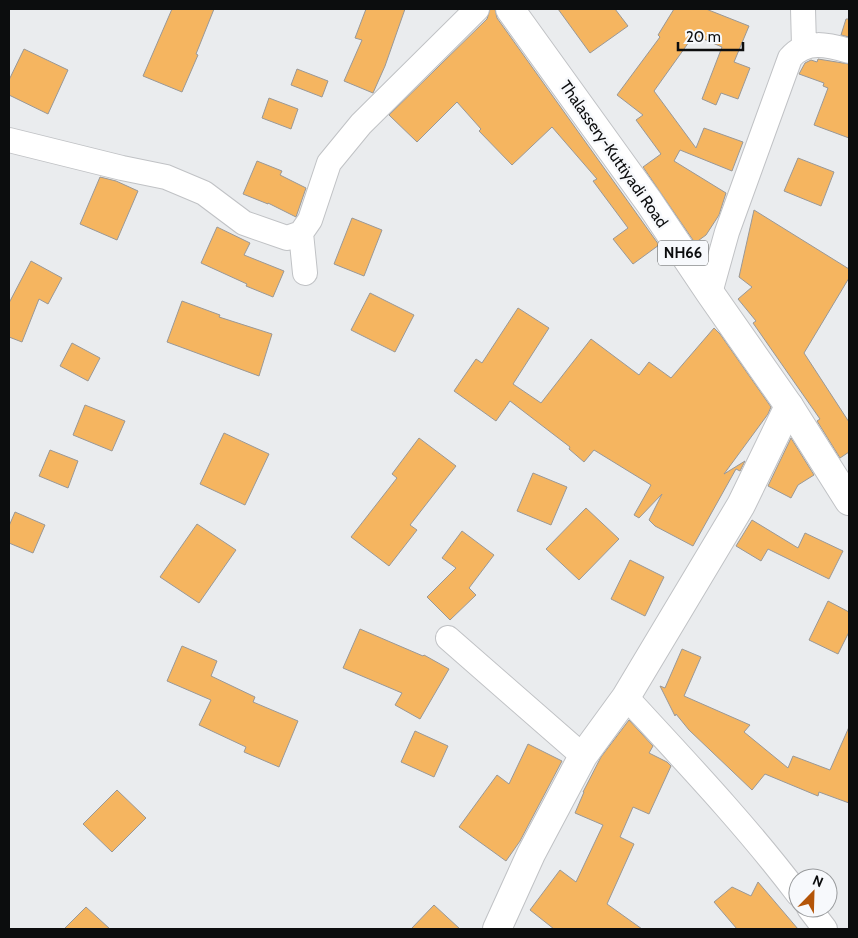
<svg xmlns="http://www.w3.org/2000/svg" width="858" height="938" font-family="Cabin,sans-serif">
<rect width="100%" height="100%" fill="#eaecee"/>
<!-- building -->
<path fill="#f5b560" stroke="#9a9896" d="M 172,9 L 214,9 L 196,54 L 198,55 L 182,92 L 143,76 Z
M 366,9 L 405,9 L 385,66 L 373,93 L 344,81 L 362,40 L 355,38 Z
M 490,9 L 495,9 L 497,18 L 659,245 L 633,264 L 613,239 L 628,228 L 593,181 L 597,179 L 552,127 L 512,165 L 479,131 L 481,129 L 457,102 L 417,142 L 389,115 L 487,19 Z
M 558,9 L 615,9 L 628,26 L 590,53 Z
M 674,9 L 706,9 L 749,26 L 734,62 L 750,68 L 738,99 L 721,93 L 716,105 L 702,99 L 722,47 L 694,35 L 654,91 L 696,148 L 704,128 L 743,142 L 732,171 L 680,150 L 674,161 L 726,193 L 719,215 L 706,235 L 695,243 L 643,167 L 661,154 L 636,120 L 643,115 L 617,95 L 660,37 L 658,35 Z
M 846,19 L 849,19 L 849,37 L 841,35 Z
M 24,49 L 68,70 L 48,114 L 9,95 L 9,80 Z
M 818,59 L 849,64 L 849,138 L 814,125 L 828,88 L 823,86 L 824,83 L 799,74 L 805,63 L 811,60 L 817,62 Z
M 297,69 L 328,81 L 322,97 L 291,85 Z
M 269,98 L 298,109 L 291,129 L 262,118 Z
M 798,158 L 834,172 L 821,206 L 784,191 Z
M 257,161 L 282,171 L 280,175 L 306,188 L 296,217 L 268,203 L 268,204 L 243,194 Z
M 100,177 L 116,181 L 138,191 L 117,240 L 80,224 Z
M 754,210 L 849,269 L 849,278 L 804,353 L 849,422 L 849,452 L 840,458 L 817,421 L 820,419 L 753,323 L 756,321 L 738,299 L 752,287 L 739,277 Z
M 352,218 L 382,230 L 364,276 L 334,264 Z
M 217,227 L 250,243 L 244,255 L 284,271 L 273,297 L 246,286 L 247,284 L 201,263 Z
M 31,261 L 62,278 L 48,304 L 39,299 L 22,342 L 9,337 L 9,303 Z
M 370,293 L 414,315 L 395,352 L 351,330 Z
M 182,301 L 220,315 L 219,317 L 272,334 L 259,376 L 167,342 Z
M 518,308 L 549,328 L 513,384 L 541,403 L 591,339 L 639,375 L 649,362 L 671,378 L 714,328 L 720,334 L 771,407 L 768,414 L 724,474 L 745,461 L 740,471 L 736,469 L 693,546 L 655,526 L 649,520 L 662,494 L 639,518 L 634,515 L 651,485 L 594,450 L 584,462 L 569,449 L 570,447 L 510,401 L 496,421 L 454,391 L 476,359 L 482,363 Z
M 72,343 L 100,358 L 88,381 L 60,366 Z
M 85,405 L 125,421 L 112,451 L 73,435 Z
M 224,433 L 269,454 L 245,505 L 200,484 Z
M 419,438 L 456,466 L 410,525 L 417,530 L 389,566 L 351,537 L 397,478 L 392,474 Z
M 791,438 L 814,475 L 798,485 L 791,498 L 768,486 Z
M 50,450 L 78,461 L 68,488 L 39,476 Z
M 533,473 L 567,487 L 551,525 L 517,511 Z
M 586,508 L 619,539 L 579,580 L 546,549 Z
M 15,512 L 45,525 L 33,553 L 9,543 L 9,526 Z
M 752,520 L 798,548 L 805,533 L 843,551 L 829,579 L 768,549 L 761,561 L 736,546 Z
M 197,524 L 236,550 L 199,603 L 160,577 Z
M 462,531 L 494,555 L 469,588 L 476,595 L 450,620 L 427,597 L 456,568 L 442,558 Z
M 630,560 L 664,577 L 645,616 L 611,599 Z
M 828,601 L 849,612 L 849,632 L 838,654 L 809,640 Z
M 360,629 L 423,656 L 424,655 L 449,669 L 420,719 L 395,705 L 402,693 L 343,668 Z
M 182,646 L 217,661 L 211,676 L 255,697 L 253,702 L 298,721 L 279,767 L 244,752 L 246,747 L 199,725 L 211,700 L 167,681 Z
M 682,649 L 701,657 L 684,696 L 750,725 L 744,732 L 788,768 L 793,756 L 830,770 L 849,727 L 849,803 L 819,792 L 818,796 L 765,774 L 752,790 L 689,730 L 676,714 L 675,716 L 660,686 L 665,688 Z
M 629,720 L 653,746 L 649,753 L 667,762 L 671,766 L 649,814 L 633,807 L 620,837 L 634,844 L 607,904 L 642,929 L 554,929 L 530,910 L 560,870 L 576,882 L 603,825 L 575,813 L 584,792 L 583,792 L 601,757 Z
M 415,731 L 448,746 L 434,777 L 401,762 Z
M 528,744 L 562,761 L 520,841 L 506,861 L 459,827 L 497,775 L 509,784 Z
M 117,790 L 146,818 L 112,852 L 83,824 Z
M 758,882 L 798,929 L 737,929 L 714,902 L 732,887 L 751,896 Z
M 434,905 L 460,929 L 411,929 Z
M 86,907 L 110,929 L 64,929 Z"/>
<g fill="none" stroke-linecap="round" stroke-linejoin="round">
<defs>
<path id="street" d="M 803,9 L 804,46
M 9,140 L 122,168 L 166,177 L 204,193 L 244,223 L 287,238 L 301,233 L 310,220 L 329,163 L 361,124 L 477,9
M 301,233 L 305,273
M 710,293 L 727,232 L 790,58 C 806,39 828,45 849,51
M 448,638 L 583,756
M 626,697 C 685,761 745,824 798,894
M 809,908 L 825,929"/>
<path id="secondary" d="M 497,929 L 531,854 L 583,756 L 626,697 L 741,505 L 789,406"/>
<path id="primary" d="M 510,9 L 649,202 L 710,293 L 789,406 L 849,501"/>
</defs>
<!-- street casing -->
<use href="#street" stroke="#c0c2c5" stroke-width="26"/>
<!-- secondary casing -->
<use href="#secondary" stroke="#c0c2c5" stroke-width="30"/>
<!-- primary casing -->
<use href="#primary" stroke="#c0c2c5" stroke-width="30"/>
<!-- street -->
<use href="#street" stroke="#fff" stroke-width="24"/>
<!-- secondary -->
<use href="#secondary" stroke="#fff" stroke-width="28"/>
<!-- primary -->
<use href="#primary" stroke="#fff" stroke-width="28"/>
</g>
<g text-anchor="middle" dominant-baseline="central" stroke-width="5" stroke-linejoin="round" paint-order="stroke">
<!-- shield labels -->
<rect fill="#f7f9fc" stroke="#525455" stroke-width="1" x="658" y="240.5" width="50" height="25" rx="4"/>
<g font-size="15" font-weight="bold" fill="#0c0d0e">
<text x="683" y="253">NH66</text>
</g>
<!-- street labels -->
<g font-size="16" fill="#0c0d0e" stroke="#f7f9fc">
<text transform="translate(614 154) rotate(55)">Thalassery-Kuttiyadi Road</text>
</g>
</g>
<!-- border -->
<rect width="858" height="938" fill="none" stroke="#0c0d0e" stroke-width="20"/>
<!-- north arrow -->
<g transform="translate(813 893) rotate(23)"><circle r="24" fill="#f7f9fc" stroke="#999b9d"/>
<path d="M0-4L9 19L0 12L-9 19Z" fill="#b45508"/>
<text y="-8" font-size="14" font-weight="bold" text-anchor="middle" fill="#0c0d0e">N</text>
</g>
<!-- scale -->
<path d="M678 42v8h65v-8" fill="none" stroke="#0c0d0e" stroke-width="2.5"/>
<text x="686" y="42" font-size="15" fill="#0c0d0e" stroke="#f7f9fc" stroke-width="4" paint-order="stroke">20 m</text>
</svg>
